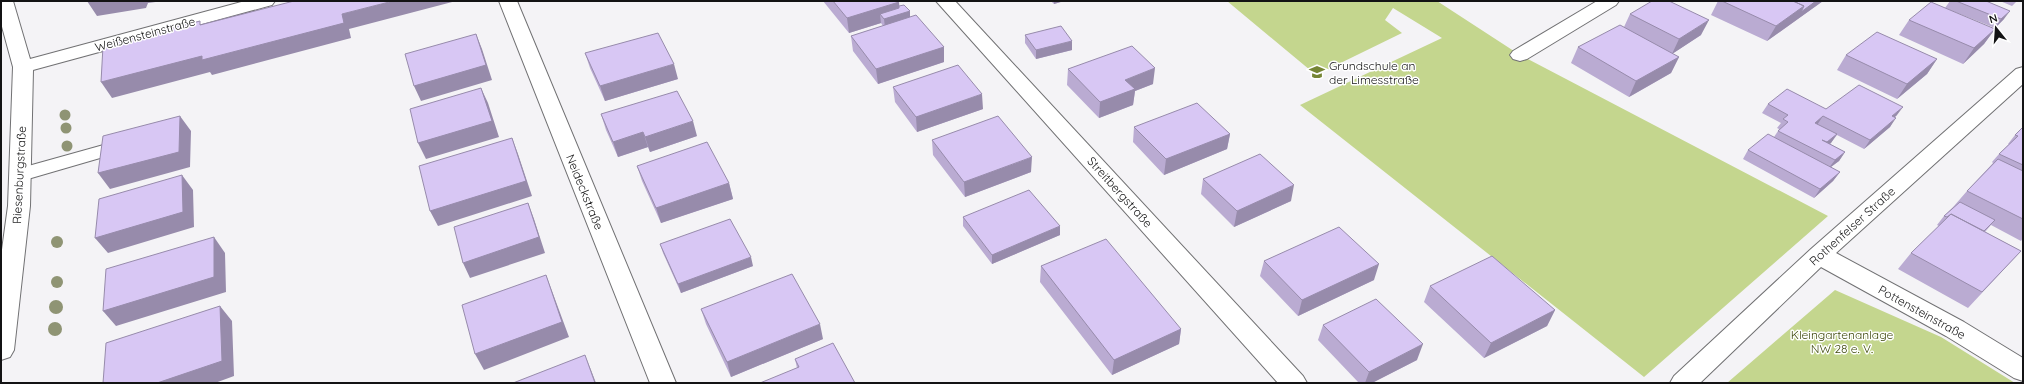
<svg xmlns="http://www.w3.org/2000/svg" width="2024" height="384" font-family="Quicksand,sans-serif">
<rect width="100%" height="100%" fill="#f4f3f6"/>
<!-- green -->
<path fill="#c4d68e" d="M 1227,1 L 1437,1 L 1520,55 L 1828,216 L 1644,377 L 1300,105 L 1442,38 L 1393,8 L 1385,20 L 1402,33 L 1316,75 Z
M 1835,290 L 1941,337 L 2015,383 L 1727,383 Z"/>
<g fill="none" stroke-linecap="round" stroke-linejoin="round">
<defs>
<path id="lane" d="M 125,139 L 131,141 L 134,145 L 131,149 L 21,181 L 14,180 L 12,175 L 14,170 Z"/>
<path id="street" d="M 1,1 L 13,1 L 30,59 L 245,1 L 275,1 L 272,5 L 33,70 L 30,206 L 14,350 L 10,357 L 1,360 L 1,257 L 8,206 L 13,67 L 1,23 Z
M 499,1 L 517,1 L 676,383 L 650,383 Z
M 936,1 L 955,1 L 1303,376 L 1307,383 L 1278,383 Z
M 1597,1 L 1619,1 L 1616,5 L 1527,59 L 1520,61 L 1513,59 L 1510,55 L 1513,51 Z
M 2023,67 L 2023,84 L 1836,253 L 1964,322 L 2023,358 L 2023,381 L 2014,378 L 1946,336 L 1821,267 L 1700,383 L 1670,383 L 1674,376 L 1811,249 L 2016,69 Z"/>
</defs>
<!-- lane casing -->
<use href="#lane" stroke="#717173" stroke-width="2"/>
<!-- street casing -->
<use href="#street" stroke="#717173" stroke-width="2"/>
<!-- lane -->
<use href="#lane" fill="#fff" fill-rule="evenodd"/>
<!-- street -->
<use href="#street" fill="#fff" fill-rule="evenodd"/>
</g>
<!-- trees -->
<g fill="#8f9474">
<circle cx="65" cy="115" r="5.5"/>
<circle cx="66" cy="128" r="5.5"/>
<circle cx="67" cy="146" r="5.5"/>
<circle cx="57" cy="242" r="6"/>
<circle cx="57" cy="282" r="6"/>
<circle cx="56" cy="307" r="7"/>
<circle cx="55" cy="329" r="7"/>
</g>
<!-- wall -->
<path fill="#baabd2" d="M 823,1 L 898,1 L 899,2 L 899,6 L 910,17 L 944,47 L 944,62 L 878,84 L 853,51 L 851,36 L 883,26 L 881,23 L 849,33 Z
M 1051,1 L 1064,1 L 1054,4 Z
M 1718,1 L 1823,1 L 1767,41 L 1711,15 Z
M 1950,1 L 1987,1 L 2004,19 L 1995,28 L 1945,8 Z
M 2000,1 L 2017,1 L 2012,6 Z
M 1630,14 L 1701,35 L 1672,54 L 1679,57 L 1671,73 L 1629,97 L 1571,63 L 1578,47 L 1624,27 Z
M 1909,20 L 1995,29 L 1984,44 L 1963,64 L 1899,35 Z
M 1025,35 L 1072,50 L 1036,59 L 1025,43 Z
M 585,53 L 678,79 L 605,101 L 590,68 Z
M 1846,55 L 1937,59 L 1927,74 L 1897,99 L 1837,70 Z
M 1068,69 L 1153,84 L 1135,91 L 1133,105 L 1099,118 L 1067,85 Z
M 893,87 L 983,109 L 917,132 L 895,102 Z
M 1768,104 L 1826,109 L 1897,115 L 1895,117 L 1890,127 L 1864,149 L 1837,135 L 1830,144 L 1845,152 L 1839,161 L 1831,167 L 1840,172 L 1833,181 L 1814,198 L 1743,159 L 1748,150 L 1774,137 L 1778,131 L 1779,129 L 1777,128 L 1781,123 L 1762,113 Z
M 601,114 L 697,136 L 650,152 L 648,147 L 618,157 L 606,130 Z
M 1134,127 L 1230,134 L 1227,149 L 1164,175 L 1133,142 Z
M 2023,127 L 2023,238 L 2021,241 L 1991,225 L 1985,232 L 2021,251 L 1968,308 L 1898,269 L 1911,253 L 1939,226 L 1937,225 L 1944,216 L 1954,206 L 1967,191 L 1993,163 L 1992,162 L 1999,154 L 2009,144 L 2008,144 L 2015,135 Z
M 932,140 L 1031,172 L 965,197 L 933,155 Z
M 637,166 L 729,183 L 733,199 L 661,223 L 642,181 Z
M 1203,179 L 1291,201 L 1234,227 L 1201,194 Z
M 963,217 L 1060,235 L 992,264 L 963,226 Z
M 660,244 L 753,266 L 681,293 L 663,253 Z
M 1264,261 L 1374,280 L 1298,316 L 1260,276 Z
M 1041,266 L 1181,329 L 1179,344 L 1112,375 L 1040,282 Z
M 1430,286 L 1555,310 L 1547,326 L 1484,358 L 1424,302 Z
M 701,309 L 823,339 L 731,377 L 706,324 Z
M 1323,325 L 1417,360 L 1372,383 L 1359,383 L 1318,340 Z
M 795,359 L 855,383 L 797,368 Z"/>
<!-- shaded-wall -->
<path fill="#978bab" d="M 87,1 L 163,1 L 148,3 L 146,8 L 97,16 Z
M 393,1 L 456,1 L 349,29 L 351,38 L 212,75 L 210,72 L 112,98 L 101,82 L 342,14 Z
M 1054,1 L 1064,1 L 1054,4 Z
M 1816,1 L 1823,1 L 1767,41 L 1776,26 L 1804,6 Z
M 899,2 L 900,14 L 910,11 L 910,20 L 885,28 L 884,19 L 880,14 L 881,23 L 849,33 L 847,18 Z
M 2010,11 L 2004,19 L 1995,28 L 2001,19 Z
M 1709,20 L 1701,35 L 1672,54 L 1679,39 Z
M 1995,29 L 1984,44 L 1963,64 L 1974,48 Z
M 476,34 L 482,49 L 492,80 L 421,101 L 414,86 Z
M 1072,41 L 1072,50 L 1036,59 L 1036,50 Z
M 944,47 L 944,62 L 878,84 L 876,69 Z
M 1679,57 L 1671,73 L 1629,97 L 1636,81 Z
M 1937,59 L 1927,74 L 1897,99 L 1907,84 Z
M 674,64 L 678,79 L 605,101 L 600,86 Z
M 1155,68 L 1153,84 L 1135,91 L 1133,105 L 1099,118 L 1100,102 L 1125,80 Z
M 481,88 L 488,103 L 499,137 L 426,159 L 418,143 Z
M 982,94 L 983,109 L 917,132 L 916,117 Z
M 1903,107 L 1897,115 L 1886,125 L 1892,116 Z
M 180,116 L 191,131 L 190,167 L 110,189 L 98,173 Z
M 1823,116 L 1817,125 L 1815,123 Z
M 1896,118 L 1890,127 L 1864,149 L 1870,140 Z
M 693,121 L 697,136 L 650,152 L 645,137 Z
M 643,132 L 648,147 L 618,157 L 613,142 Z
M 1230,134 L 1227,149 L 1164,175 L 1166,159 Z
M 1837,134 L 1831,143 L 1821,151 L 1827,142 Z
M 512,138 L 518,154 L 532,196 L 438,226 L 430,211 Z
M 1845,152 L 1839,161 L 1828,169 L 1835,160 Z
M 1032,157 L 1031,172 L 965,197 L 964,182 Z
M 1840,172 L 1833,181 L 1814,198 L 1820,189 Z
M 182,175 L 193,190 L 194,227 L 108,253 L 95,238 Z
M 729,183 L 733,199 L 661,223 L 656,208 Z
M 1294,185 L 1291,201 L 1234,227 L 1237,211 Z
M 528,203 L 534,219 L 545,253 L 470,278 L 463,263 Z
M 1060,226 L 1060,235 L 992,264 L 992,255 Z
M 214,237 L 225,253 L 226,292 L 116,326 L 103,311 Z
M 751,257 L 753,266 L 681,293 L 678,284 Z
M 1379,264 L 1374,280 L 1298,316 L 1302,300 Z
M 546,275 L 552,291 L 569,337 L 484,370 L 475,354 Z
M 220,306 L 232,321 L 234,376 L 215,383 L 157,383 Z
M 1555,310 L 1547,326 L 1484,358 L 1491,343 Z
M 820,324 L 823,339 L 731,377 L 727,362 Z
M 1181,329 L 1179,344 L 1112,375 L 1114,360 Z
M 1423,344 L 1417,360 L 1372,383 L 1365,383 L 1369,372 Z
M 585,355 L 591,370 L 596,383 L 595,383 Z"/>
<!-- building -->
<path fill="#d8c7f4" stroke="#978bab" d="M 294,1 L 393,1 L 342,14 L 344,23 L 202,60 L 202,56 L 101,82 L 103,46 L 200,21 L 200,25 Z
M 833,1 L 898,1 L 899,2 L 847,18 Z
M 1652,1 L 1669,1 L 1709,20 L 1679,39 L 1630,14 Z
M 1722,1 L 1793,1 L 1804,6 L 1776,26 Z
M 1793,1 L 1816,1 L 1801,12 L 1804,6 Z
M 1956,1 L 1986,1 L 2010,11 L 2001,19 Z
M 1931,2 L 1995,29 L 1974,48 L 1909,20 Z
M 904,5 L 910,11 L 884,19 L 880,14 L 899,8 L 899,6 Z
M 916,15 L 944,47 L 876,69 L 851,36 Z
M 1620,25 L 1679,57 L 1636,81 L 1578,47 Z
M 1061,26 L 1072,41 L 1036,50 L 1025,35 Z
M 1877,32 L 1937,59 L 1907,84 L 1846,55 Z
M 658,33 L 674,64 L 600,86 L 585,53 Z
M 476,34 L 486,65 L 414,86 L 405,54 Z
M 1132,46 L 1155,68 L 1125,80 L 1135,89 L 1100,102 L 1068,69 Z
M 958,65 L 982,94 L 916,117 L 893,87 Z
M 1859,85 L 1903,107 L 1892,116 L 1896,118 L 1870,140 L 1823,116 L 1815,123 L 1837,134 L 1827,142 L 1822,140 L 1845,152 L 1835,160 L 1778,131 L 1788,122 L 1783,119 L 1788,115 L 1768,104 L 1787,89 L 1826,109 Z
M 481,88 L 492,121 L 418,143 L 410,109 Z
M 677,91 L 693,121 L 645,137 L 643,132 L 613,142 L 601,114 Z
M 1197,103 L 1230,134 L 1166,159 L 1134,127 Z
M 180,116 L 179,152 L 98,173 L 103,136 Z
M 998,116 L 1032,157 L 964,182 L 932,140 Z
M 2023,127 L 2023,165 L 1999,154 L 2018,136 L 2015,135 Z
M 1768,134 L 1840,172 L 1820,189 L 1748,150 Z
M 512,138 L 526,181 L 430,211 L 419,166 Z
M 707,142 L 729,183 L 656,208 L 637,166 Z
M 1260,154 L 1294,185 L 1237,211 L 1203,179 Z
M 1998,159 L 2023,171 L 2023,219 L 1967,191 Z
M 182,175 L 183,212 L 95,238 L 99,199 Z
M 1029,190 L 1060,226 L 992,255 L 963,217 Z
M 1960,202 L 1995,220 L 1984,231 L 1951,214 L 1947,217 L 1944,216 Z
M 528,203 L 539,237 L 463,263 L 454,227 Z
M 1951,214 L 2021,251 L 1982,292 L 1911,253 Z
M 730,219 L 751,257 L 678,284 L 660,244 Z
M 1339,227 L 1379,264 L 1302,300 L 1264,261 Z
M 214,237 L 214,277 L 103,311 L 106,269 Z
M 1106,239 L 1181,329 L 1114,360 L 1041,266 Z
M 1492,256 L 1555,310 L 1491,343 L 1430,286 Z
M 792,274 L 820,324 L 727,362 L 701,309 Z
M 546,275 L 562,322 L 475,354 L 462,305 Z
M 1376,299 L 1423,344 L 1369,372 L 1323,325 Z
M 220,306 L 222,361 L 157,383 L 103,383 L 106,343 Z
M 833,343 L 855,383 L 760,383 L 799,367 L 795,359 Z
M 585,355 L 595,383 L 513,383 Z"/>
<!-- icons -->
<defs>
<symbol id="school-bare" viewBox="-9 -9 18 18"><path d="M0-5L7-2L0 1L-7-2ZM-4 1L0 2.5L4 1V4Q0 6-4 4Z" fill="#758534" stroke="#fff" stroke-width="2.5" paint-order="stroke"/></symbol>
</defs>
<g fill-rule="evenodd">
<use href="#school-bare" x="1306" y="61" width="22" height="22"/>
</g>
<g text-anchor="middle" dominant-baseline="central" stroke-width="3" stroke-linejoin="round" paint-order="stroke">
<!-- street labels -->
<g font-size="12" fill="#131314" stroke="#fff">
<text transform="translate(145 34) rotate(-15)">Weißensteinstraße</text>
<text transform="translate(19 175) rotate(-87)">Riesenburgstraße</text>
<text transform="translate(585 192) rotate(68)">Neideckstraße</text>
<text transform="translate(1120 192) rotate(48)">Streitbergstraße</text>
<text transform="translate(1852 226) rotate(-42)">Rothenfelser Straße</text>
<text transform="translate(1922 312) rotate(29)">Pottensteinstraße</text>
</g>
<!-- poi labels -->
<g font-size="12" fill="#131314" stroke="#fff" text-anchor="start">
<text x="1329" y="65">Grundschule an<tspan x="1329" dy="14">der Limesstraße</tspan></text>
</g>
<!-- park labels -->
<g font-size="12" fill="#3c4709" stroke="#fff">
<text x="1842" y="334">Kleingartenanlage<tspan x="1842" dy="14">NW 28 e. V.</tspan></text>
</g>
</g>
<!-- border -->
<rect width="2024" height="384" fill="none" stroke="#131314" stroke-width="4"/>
<!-- north arrow -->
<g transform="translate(1996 28) rotate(343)" stroke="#ffffff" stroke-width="3" paint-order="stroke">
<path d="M0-3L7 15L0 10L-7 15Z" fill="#131314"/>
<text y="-6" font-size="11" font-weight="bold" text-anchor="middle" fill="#131314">N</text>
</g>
</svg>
